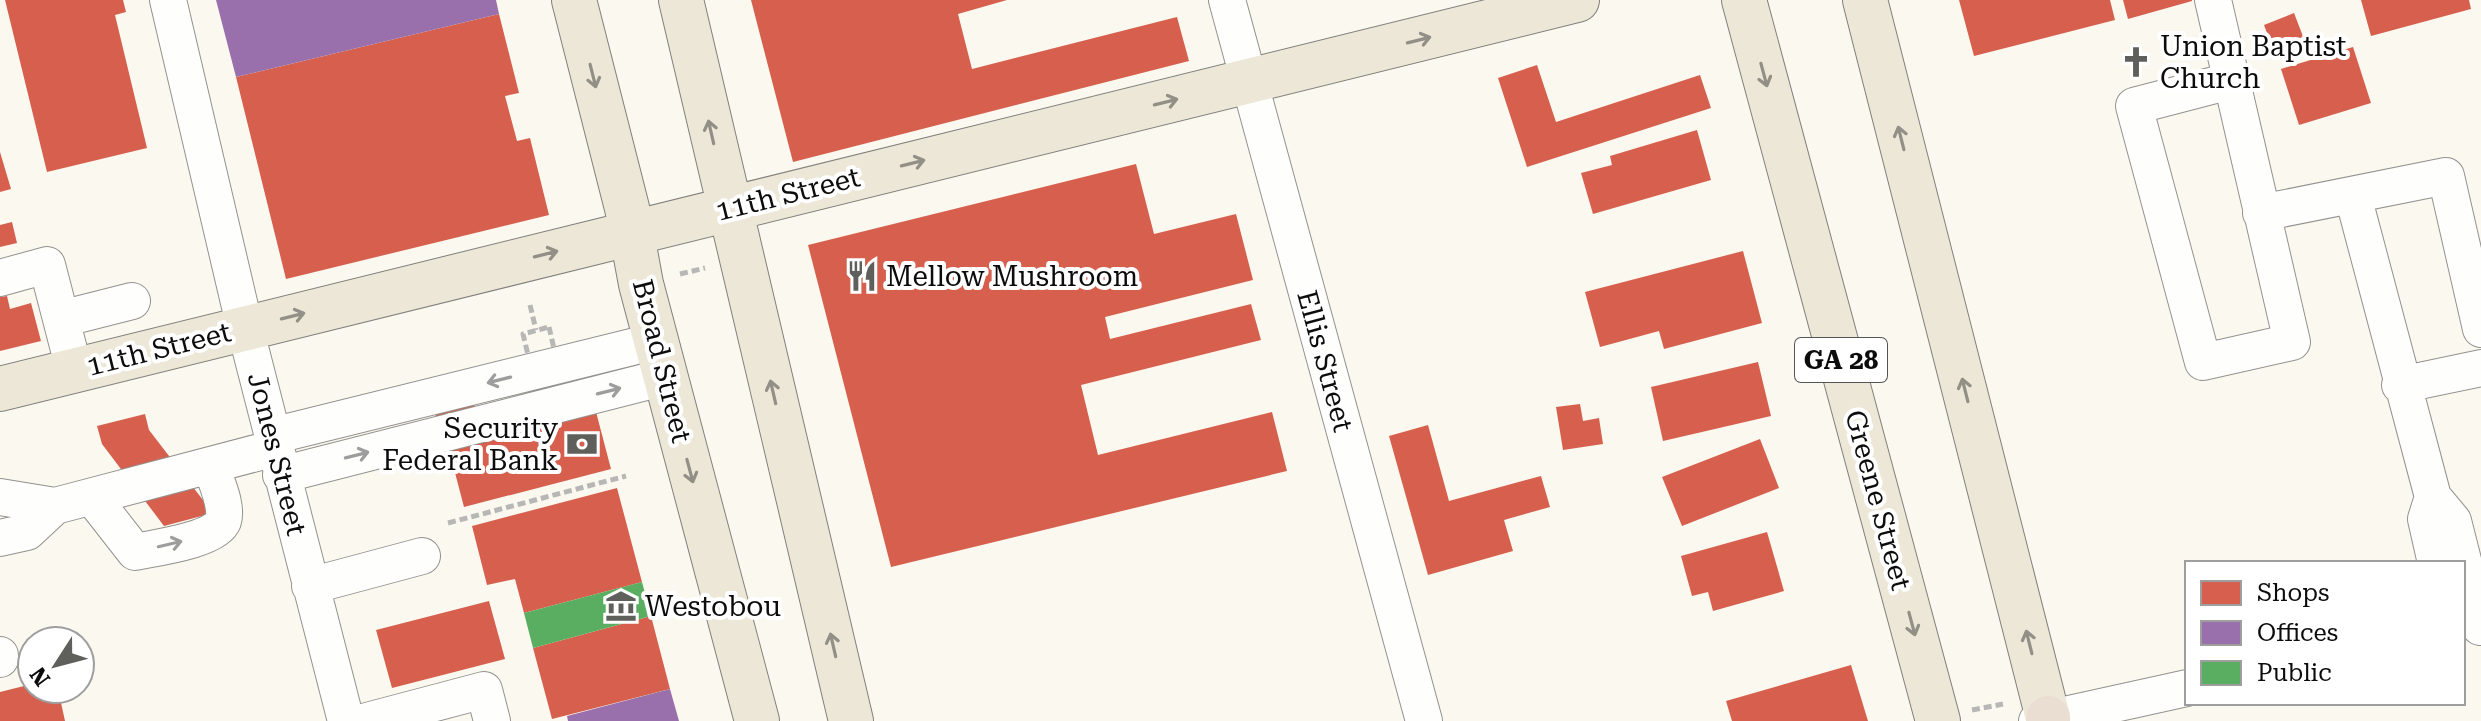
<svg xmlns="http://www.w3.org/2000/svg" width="2481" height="721" font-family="'Roboto Serif',serif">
<rect width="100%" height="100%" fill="#faf8ef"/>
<!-- shops -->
<path fill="#d6604d" d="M 5,0 L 123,0 L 126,12 L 115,15 L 147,148 L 47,172 Z
M 751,0 L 1007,0 L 958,14 L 972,69 L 1177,17 L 1189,61 L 793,162 Z
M 1959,0 L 2110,0 L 2115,20 L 1974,56 Z
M 2123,0 L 2192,0 L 2192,1 L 2128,19 Z
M 2361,0 L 2469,0 L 2471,9 L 2371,36 Z
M 2294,13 L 2304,39 L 2273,49 L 2264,25 Z
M 499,14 L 519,93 L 505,96 L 517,141 L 530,138 L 549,215 L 286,279 L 236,77 Z
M 2353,47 L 2371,103 L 2299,125 L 2281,69 Z
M 1537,65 L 1556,122 L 1700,75 L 1711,108 L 1527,167 L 1498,78 Z
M 1697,130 L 1711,180 L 1593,214 L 1581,173 L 1612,165 L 1610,156 Z
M 0,152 L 11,189 L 0,192 Z
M 1136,164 L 1154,234 L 1236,214 L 1253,280 L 1105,317 L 1110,339 L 1251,304 L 1261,340 L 1081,385 L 1098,455 L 1272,412 L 1287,471 L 891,567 L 808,245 Z
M 12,222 L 17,243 L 0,247 L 0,225 Z
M 1743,251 L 1762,323 L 1664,349 L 1659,331 L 1600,347 L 1585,292 Z
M 7,296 L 10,309 L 31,303 L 41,341 L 0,351 L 0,297 Z
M 1758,362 L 1771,416 L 1663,441 L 1651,387 Z
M 466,370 L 482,437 L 595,408 L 611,469 L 464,507 L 448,446 L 443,447 L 427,379 Z
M 1580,404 L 1583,421 L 1599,418 L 1603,444 L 1563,450 L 1556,407 Z
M 145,414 L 149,430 L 213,513 L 164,526 L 102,444 L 97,426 Z
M 1428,425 L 1449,501 L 1541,476 L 1550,507 L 1504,520 L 1513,551 L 1428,575 L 1389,436 Z
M 1760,439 L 1779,488 L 1682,526 L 1662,477 Z
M 617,488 L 642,582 L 524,613 L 515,579 L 487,585 L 472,526 Z
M 1767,532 L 1784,591 L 1713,611 L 1708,592 L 1692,596 L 1681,556 Z
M 489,601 L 505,659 L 392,688 L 376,630 Z
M 651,616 L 670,689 L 552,719 L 533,648 Z
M 1851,665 L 1868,721 L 1732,721 L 1726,701 Z
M 32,684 L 32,689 L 58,689 L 65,721 L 0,721 L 0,692 Z"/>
<!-- offices -->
<path fill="#9970ab" d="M 216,0 L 496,0 L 499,14 L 236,77 Z
M 670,689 L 679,721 L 568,721 L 567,716 Z"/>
<!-- public -->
<path fill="#5aae61" d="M 642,582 L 651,616 L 533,648 L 524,613 Z"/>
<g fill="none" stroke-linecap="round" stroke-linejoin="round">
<defs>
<path id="minor" d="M 168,0 L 245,328 L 346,721
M 1227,0 L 1424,721
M 2213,0 L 2292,342 L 2203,362 L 2134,106 L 2230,81
M 2353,196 L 2433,497 L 2453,521 L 2480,627
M 2261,213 L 2446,176 L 2481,329
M 0,278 L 47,265 L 74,369
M 61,319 L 132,301
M 2400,385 L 2481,368
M 272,436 L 656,341
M 281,475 L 665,377
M 0,497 L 55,506 L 275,448
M 92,497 L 135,552 C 154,548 216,540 223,521 C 228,505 215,480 211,465
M 2433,497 L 2426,519 L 2436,563
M 0,538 L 27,532 L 55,506
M 310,586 L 422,556
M 0,655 L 0,659
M 367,721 L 484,690 L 492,721
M 2037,721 L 2187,688"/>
<path id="major" d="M 574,0 L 627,208 L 641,284 L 757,721
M 681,0 L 851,721
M 1744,0 L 1938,721
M 1865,0 L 2048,718
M 0,389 L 1577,0"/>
<path id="highway" d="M 2048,718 L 2048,721"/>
</defs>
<!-- minor casing -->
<use href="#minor" stroke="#93928e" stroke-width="38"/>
<!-- major casing -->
<use href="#major" stroke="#80807c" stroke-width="46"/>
<!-- highway casing -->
<use href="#highway" stroke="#80807c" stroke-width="46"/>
<!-- path -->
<path stroke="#b7b7b5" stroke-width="5" stroke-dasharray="8 4" stroke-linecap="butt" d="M 680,274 L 705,268
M 530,305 L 536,330
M 549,327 L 555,353 L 529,359 L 523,334 Z
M 448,523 L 626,476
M 1972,710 L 2003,704"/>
<!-- minor -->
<use href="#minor" stroke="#fefefd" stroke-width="36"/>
<!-- major -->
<use href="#major" stroke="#ece7d7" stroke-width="44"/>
<!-- highway -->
<use href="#highway" stroke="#eaded3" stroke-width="44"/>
</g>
<!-- one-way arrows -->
<defs><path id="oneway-shaft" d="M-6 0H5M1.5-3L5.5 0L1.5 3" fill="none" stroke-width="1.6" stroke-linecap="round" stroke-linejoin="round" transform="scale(2)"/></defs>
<g stroke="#928f86">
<use href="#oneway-shaft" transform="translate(1419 40) rotate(-14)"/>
<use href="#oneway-shaft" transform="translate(1764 75) rotate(75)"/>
<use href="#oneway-shaft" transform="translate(593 76) rotate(76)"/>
<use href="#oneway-shaft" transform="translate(1166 102) rotate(-14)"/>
<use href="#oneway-shaft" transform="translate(711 132) rotate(-103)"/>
<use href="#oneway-shaft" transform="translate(1901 138) rotate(-104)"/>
<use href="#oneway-shaft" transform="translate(913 163) rotate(-14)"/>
<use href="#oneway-shaft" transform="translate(546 254) rotate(-14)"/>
<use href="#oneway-shaft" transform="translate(293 316) rotate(-14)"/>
<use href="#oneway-shaft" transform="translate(1965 390) rotate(-104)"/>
<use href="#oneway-shaft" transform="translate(773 392) rotate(-103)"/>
<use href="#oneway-shaft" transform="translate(690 471) rotate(75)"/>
<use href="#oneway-shaft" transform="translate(1912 624) rotate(75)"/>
<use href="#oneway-shaft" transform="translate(2029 642) rotate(-104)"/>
<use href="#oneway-shaft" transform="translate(833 645) rotate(-103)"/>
</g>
<g stroke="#9d9d9d">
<use href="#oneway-shaft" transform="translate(499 380) rotate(166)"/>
<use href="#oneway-shaft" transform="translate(609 391) rotate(-14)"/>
<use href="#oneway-shaft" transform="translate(357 455) rotate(-14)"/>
<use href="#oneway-shaft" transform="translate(170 544) rotate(-13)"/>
</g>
<!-- icons -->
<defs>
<symbol id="church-bare" viewBox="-9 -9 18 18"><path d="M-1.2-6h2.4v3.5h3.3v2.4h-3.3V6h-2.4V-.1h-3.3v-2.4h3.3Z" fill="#5f5f5b" stroke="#fff" stroke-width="2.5" paint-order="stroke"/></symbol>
<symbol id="restaurant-bare" viewBox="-9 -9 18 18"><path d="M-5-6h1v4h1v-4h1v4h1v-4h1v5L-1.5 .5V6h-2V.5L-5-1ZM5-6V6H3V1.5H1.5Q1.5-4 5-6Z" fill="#5f5f5b" stroke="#fff" stroke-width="2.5" paint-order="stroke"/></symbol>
<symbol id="bank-bare" viewBox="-9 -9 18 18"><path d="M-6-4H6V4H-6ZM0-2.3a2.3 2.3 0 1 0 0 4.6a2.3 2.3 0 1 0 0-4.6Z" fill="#5f5f5b" stroke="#fff" stroke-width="2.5" paint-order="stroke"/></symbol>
<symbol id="museum-bare" viewBox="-9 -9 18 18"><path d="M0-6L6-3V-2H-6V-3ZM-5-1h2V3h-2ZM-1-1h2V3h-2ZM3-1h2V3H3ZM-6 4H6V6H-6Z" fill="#5f5f5b" stroke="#fff" stroke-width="2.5" paint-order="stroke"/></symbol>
</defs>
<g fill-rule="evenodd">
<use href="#church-bare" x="2114" y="40" width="44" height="44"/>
<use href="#restaurant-bare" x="840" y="254" width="44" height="44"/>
<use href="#bank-bare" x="560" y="422" width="44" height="44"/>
<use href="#museum-bare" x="599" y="584" width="44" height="44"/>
</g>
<g text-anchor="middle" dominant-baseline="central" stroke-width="8" stroke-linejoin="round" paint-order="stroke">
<!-- shield labels -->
<rect fill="#fff" stroke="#555" stroke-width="2" x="1795" y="338" width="92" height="44" rx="6"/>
<g font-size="26" font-weight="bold" fill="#0c0c0c">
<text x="1841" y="360">GA 28</text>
</g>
<!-- poi labels -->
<g font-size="28" fill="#0c0c0c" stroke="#fff" text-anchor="start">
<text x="2160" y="46">Union Baptist<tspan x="2160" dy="32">Church</tspan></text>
<text x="886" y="276">Mellow Mushroom</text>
<text x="558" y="428" text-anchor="end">Security<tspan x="558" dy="32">Federal Bank</tspan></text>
<text x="645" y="606">Westobou</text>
</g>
<!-- street labels -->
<g font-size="28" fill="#0c0c0c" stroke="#fff">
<text transform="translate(788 194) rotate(-14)">11th Street</text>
<text transform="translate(159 349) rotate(-14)">11th Street</text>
<text transform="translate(662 361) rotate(76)">Broad Street</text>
<text transform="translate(1325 361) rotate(75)">Ellis Street</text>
<text transform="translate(277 454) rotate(76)">Jones Street</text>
<text transform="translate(1878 500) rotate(75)">Greene Street</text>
</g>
</g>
<!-- legend -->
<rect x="2185" y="561" width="280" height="144" fill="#ffffff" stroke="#9e9e9e" stroke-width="2"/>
<rect x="2201" y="581" width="40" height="24" fill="#d6604d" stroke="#9e9e9e" stroke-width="2"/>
<text x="2257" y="601" font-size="24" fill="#0c0c0c">Shops</text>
<rect x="2201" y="621" width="40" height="24" fill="#9970ab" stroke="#9e9e9e" stroke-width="2"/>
<text x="2257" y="641" font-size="24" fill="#0c0c0c">Offices</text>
<rect x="2201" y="661" width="40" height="24" fill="#5aae61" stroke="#9e9e9e" stroke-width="2"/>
<text x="2257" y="681" font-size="24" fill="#0c0c0c">Public</text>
<!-- north arrow -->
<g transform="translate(56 665) rotate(234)"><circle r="38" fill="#ffffff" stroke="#9e9e9e" stroke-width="2"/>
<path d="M0-6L14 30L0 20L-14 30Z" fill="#5f5f5b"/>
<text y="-12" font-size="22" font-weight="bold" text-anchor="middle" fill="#0c0c0c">N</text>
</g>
</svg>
